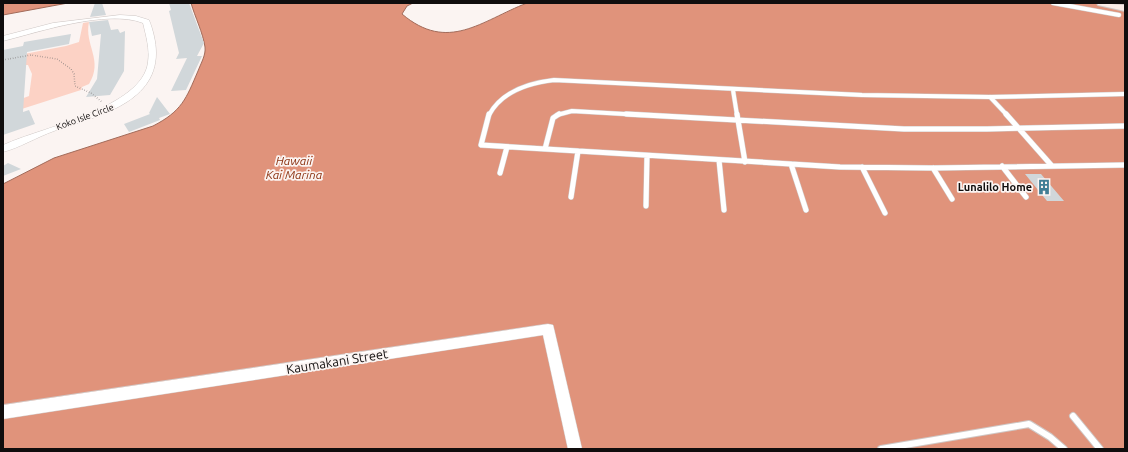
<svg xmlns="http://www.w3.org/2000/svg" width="1128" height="452" font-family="Ubuntu,sans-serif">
<rect width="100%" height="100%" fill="#fbf4f2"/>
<!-- green -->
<path fill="#fcd2c5" d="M 89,22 C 84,45 104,60 89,84 L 82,87 L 81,90 L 3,115 L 21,99 L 29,96 L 32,74 L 28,65 L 22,65 L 3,58 L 66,46 L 79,42 L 83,23 Z"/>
<!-- water -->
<path fill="#e0937b" stroke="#a26b5a" d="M 3,3 L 68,3 L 3,15 Z
M 191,3 L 413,3 L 407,6 L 402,14 C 448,53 481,21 527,3 L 1125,3 L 1125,449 L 3,449 L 3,184 L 54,158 L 153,126 C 182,111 186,99 198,71 C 201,63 206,55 205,47 C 203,33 195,17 191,3 Z"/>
<!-- building -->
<path fill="#d1d7da" d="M 95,3 L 102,3 L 106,15 L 90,17 Z
M 169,3 L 189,3 L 204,43 L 197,56 L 202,56 L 186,90 L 171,91 L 187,58 L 176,59 L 179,53 L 169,11 L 171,10 Z
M 108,20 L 111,30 L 118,29 L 120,33 L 125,31 L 124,71 L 110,95 L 86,97 L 97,79 L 101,34 L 92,36 L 89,22 Z
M 71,34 L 69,44 L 27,52 L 23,112 L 29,110 L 35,124 L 3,135 L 3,50 L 23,46 L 24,42 Z
M 157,97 L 170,114 L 159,118 L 160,120 L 129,132 L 124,124 L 150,114 L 149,113 Z
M 8,163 L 21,169 L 3,176 L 3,166 Z
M 1025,174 L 1041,174 L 1064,201 L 1047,201 Z"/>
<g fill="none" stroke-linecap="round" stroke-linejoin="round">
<defs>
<path id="service-far2" d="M 1053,3 L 1119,15
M 733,90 L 737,115
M 990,97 L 1007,115
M 489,115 C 502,91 528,83 554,80 L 862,95 L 990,97 L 1125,94
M 557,115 L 572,111 L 642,115"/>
<path id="service-far1" d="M 489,114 L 481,145 L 840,167 L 933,168 L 1125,165
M 626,114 L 904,129 L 987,129 L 1125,126
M 737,114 L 745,162
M 1006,114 L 1052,166
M 545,149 L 553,118 L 559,114
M 719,160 L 724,210
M 791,164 L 806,210
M 1002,166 L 1026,197
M 862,167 L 885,213
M 933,168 L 952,199
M 500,173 L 507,147
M 571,197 L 578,151
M 646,206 L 647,156"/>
<path id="service" d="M 1073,416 L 1100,449
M 881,449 L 1029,424 L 1050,437 L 1064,449"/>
<path id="minor" d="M 120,15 L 136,16 L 149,20 C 153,30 156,42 156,53 C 156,105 93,117 54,131 C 37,137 19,148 3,152 L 3,145 L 8,143 C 44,127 143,107 148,62 C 150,49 146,36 143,23 C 107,9 39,32 3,41 L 3,36 L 53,23 Z
M 548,324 L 553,325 L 554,329 L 582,449 L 568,449 L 543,335 L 3,419 L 3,405 Z"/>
<path id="secondary" d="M 1097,3 L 1125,5 L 1125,11 L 1098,5 Z"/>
</defs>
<!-- service-far2 casing -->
<use href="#service-far2" stroke="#cfc8c6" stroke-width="5"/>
<!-- service-far1 casing -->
<use href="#service-far1" stroke="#cfc8c6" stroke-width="6"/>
<!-- service casing -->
<use href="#service" stroke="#cfc8c6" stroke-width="8"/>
<!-- minor casing -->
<use href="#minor" stroke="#cfc8c6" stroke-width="1"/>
<!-- secondary casing -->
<use href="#secondary" stroke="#cfc8c6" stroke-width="2"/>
<!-- path -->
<path stroke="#7d7877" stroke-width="1.5" stroke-dasharray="0.5 2" stroke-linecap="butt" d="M 3,60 L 31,55 L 57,59 L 71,69 L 74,74 L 75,86 L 91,93 L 102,102"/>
<!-- service-far2 -->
<use href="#service-far2" stroke="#fff" stroke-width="4"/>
<!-- service-far1 -->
<use href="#service-far1" stroke="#fff" stroke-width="5"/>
<!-- service -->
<use href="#service" stroke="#fff" stroke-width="6"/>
<!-- minor -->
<use href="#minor" fill="#fff" fill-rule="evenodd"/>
<!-- secondary -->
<use href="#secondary" fill="#fcede8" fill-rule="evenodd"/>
</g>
<!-- icons -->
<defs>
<symbol id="building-bare" viewBox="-9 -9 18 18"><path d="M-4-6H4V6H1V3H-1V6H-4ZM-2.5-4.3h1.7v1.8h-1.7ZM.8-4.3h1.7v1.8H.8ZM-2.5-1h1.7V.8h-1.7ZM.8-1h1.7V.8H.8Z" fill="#427e95" stroke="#fbf4f2" stroke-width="2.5" paint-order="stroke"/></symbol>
</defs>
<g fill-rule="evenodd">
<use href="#building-bare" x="1033" y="176" width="22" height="22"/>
</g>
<g text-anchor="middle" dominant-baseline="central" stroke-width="3.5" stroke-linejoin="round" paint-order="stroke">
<!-- far-street labels -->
<g font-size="9" fill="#100d0d" stroke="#fbf4f2">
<text transform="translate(85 117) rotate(-20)">Koko Isle Circle</text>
</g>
<!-- poi labels -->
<g font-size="11" font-weight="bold" fill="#100d0d" stroke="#fbf4f2" text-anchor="end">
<text x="1032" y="187">Lunalilo Home</text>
</g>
<!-- water labels -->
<g font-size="12" font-style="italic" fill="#8c3312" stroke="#fbf4f2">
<text x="294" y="160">Hawaii<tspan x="294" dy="14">Kai Marina</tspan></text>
</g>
<!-- near-street labels -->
<g font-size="13" fill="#100d0d" stroke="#fbf4f2">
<text transform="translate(337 361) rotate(-9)">Kaumakani Street</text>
</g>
</g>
<!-- border -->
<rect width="1128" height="452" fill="none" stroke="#100d0d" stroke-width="8"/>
</svg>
